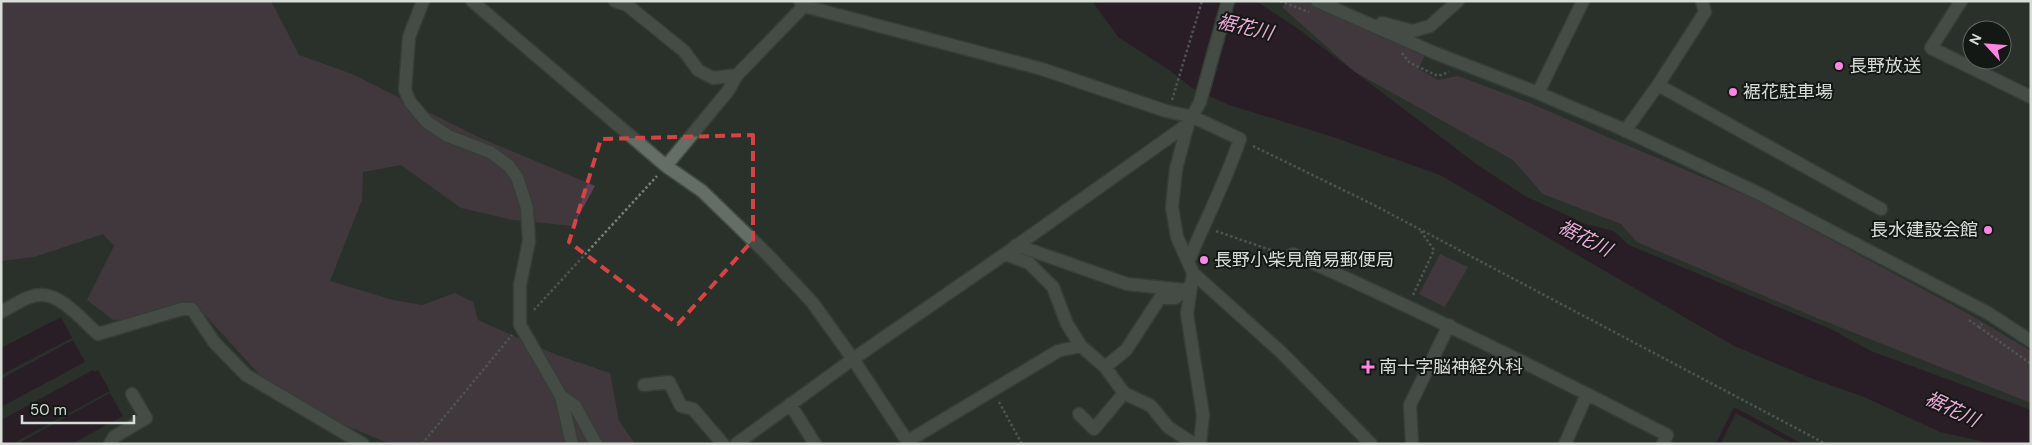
<svg xmlns="http://www.w3.org/2000/svg" width="2032" height="445" font-family="'DM Sans','Noto Sans JP',sans-serif">
<rect width="100%" height="100%" fill="#29312a"/>
<!-- green -->
<path fill="#5e4056" d="M 1,1 L 271,1 L 299,55 L 352,74 L 478,137 L 595,186 L 573,226 L 513,220 L 461,208 L 401,165 L 363,172 L 362,200 L 330,281 L 393,300 L 422,305 L 455,293 L 473,302 L 478,320 L 557,355 L 610,373 L 619,421 L 635,444 L 390,444 L 282,399 L 205,315 L 113,320 L 87,300 L 114,246 L 103,234 L 34,257 L 1,261 Z
M 1288,1 L 1305,1 L 1425,54 L 1419,69 L 1438,80 L 1458,76 L 1530,103 L 1612,139 L 1757,200 L 1969,314 L 2031,351 L 2031,403 L 1817,318 L 1637,242 L 1621,224 L 1543,194 L 1513,160 L 1355,72 L 1282,7 Z
M 1440,254 L 1468,267 L 1445,307 L 1419,294 Z"/>
<!-- water -->
<path fill="#290723" d="M 1092,1 L 1256,1 L 1297,28 L 1479,166 L 1525,196 L 1586,224 L 1614,231 L 1629,245 L 1831,329 L 1871,351 L 2031,410 L 2031,444 L 1985,444 L 1980,441 L 1940,432 L 1864,397 L 1813,379 L 1734,346 L 1440,175 L 1333,137 L 1229,105 L 1192,88 L 1169,70 L 1118,37 Z
M 61,317 L 72,338 L 1,375 L 1,348 Z
M 73,340 L 85,362 L 1,407 L 1,379 Z
M 93,370 L 94,372 L 98,370 L 110,391 L 12,444 L 1,444 L 1,420 Z
M 110,393 L 123,416 L 72,444 L 17,444 Z"/>
<g fill="none" stroke-linecap="round" stroke-linejoin="round">
<!-- stream -->
<path stroke="#290723" stroke-width="4.5" d="M 1718,444 L 1735,410 L 1798,444"/>
<defs>
<path id="minor" d="M 423,1 L 409,37 L 405,90 L 410,102 L 427,122 L 448,136 L 490,152 L 509,166 L 517,177 L 527,208 L 529,241 L 520,285 L 520,325 L 561,396 L 572,444
M 472,1 L 666,166 L 702,191 L 766,253 L 812,302 L 853,359 L 909,444
M 615,1 L 627,5 L 684,51 L 698,70 L 713,78 L 737,75
M 800,1 L 804,6 L 1042,69 L 1166,111 L 1193,117 L 1240,139 C 1226,181 1205,221 1188,262
M 1228,1 L 1200,102 L 1188,124 L 1176,169 L 1172,207 L 1177,237 L 1193,273 L 1282,353 L 1371,444
M 1317,1 L 1435,53 L 1538,93 L 1620,128 L 1760,194 L 1988,313 L 2031,341
M 1961,1 L 1931,48 L 2031,97
M 1382,23 L 1413,31 L 1430,26 L 1458,1
M 1658,85 L 1881,209
M 1538,93 L 1583,1
M 1625,131 L 1658,85 L 1705,12 L 1702,1
M 666,166 L 728,91 L 737,75 L 804,6
M 1016,245 L 1127,284 L 1185,290
M 1005,254 L 1029,263 L 1053,287 L 1067,324 L 1081,346 L 1105,367 L 1124,393 L 1151,406 L 1168,427 L 1194,444
M 1293,254 C 1420,311 1544,371 1667,435 L 1663,444
M 1193,273 L 1187,314 L 1203,415 L 1200,444
M 1,312 C 13,306 27,295 41,295 C 61,294 83,321 98,334 L 182,309 L 192,309 L 214,342 L 246,375 L 363,444
M 1105,367 L 1126,350 L 1160,298 L 1175,298 L 1189,287
M 644,385 L 669,382 L 681,406 L 693,409 L 723,444
M 561,396 L 575,406 L 596,444
M 790,404 L 815,444
M 1079,414 L 1094,429 L 1124,393
M 908,441 L 1058,351 L 1081,346
M 110,444 L 114,437 L 146,418 L 132,394
M 736,444 L 853,359 L 1005,254 L 1188,124
M 1412,444 L 1410,405 L 1449,325
M 1565,444 L 1587,394"/>
</defs>
<!-- minor casing -->
<use href="#minor" stroke="#454c45" stroke-width="15"/>
<!-- path -->
<path stroke="#79807a" stroke-width="2.5" stroke-dasharray="2.5 2.5" stroke-linecap="butt" d="M 1280,1 L 1309,12
M 1402,53 L 1410,63 L 1438,76 L 1449,72
M 1172,100 L 1202,1
M 1253,146 L 1372,204 L 1826,444
M 1216,231 L 1279,253
M 1413,295 L 1434,250 L 1420,230
M 534,310 L 657,176
M 1969,320 L 1979,327 L 1982,324
M 1979,327 L 2031,364
M 999,402 L 1022,444
M 422,444 L 512,335"/>
<!-- minor -->
<use href="#minor" stroke="#656e66" stroke-width="12"/>
</g>
<!-- marked area -->
<path d="M0 0H2032V445H0ZM 753,135 L 753,240 L 678,324 L 569,242 L 601,139 Z" fill="#29312a" fill-opacity=".55" fill-rule="evenodd"/>
<path fill="none" stroke="#d64342" stroke-width="4" stroke-dasharray="10 6" stroke-linejoin="round" d="M 753,135 L 753,240 L 678,324 L 569,242 L 601,139 Z"/>
<!-- markers -->
<g fill="#fd86e2" stroke="#141814" stroke-width="2">
<circle cx="1839" cy="66" r="5"/>
<circle cx="1733" cy="92" r="5"/>
<circle cx="1988" cy="230" r="5"/>
<circle cx="1204" cy="260" r="5"/>
<path d="M1365.5 359.5h5v5h5v5h-5v5h-5v-5h-5v-5h5z"/>
</g>
<g text-anchor="middle" dominant-baseline="central" stroke-width="4" stroke-linejoin="round" paint-order="stroke">
<!-- poi labels -->
<g font-size="18" fill="#d8ddd8" stroke="#141814" text-anchor="start">
<text x="1849" y="66">長野放送</text>
<text x="1743" y="92">裾花駐車場</text>
<text x="1978" y="230" text-anchor="end">長水建設会館</text>
<text x="1214" y="260">長野小柴見簡易郵便局</text>
<text x="1379" y="367">南十字脳神経外科</text>
</g>
<!-- water labels -->
<g font-size="19" font-style="italic" fill="#eeabdc" stroke="#141814">
<text transform="translate(1245 27) rotate(13)">裾花川</text>
<text transform="translate(1585 238) rotate(27)">裾花川</text>
<text transform="translate(1952 409) rotate(25)">裾花川</text>
</g>
</g>
<!-- border -->
<rect width="2032" height="445" fill="none" stroke="#d8ddd8" stroke-width="5"/>
<!-- north arrow -->
<g transform="translate(1987 45) rotate(296)"><circle r="24" fill="#141814" stroke="#626762"/>
<path d="M0-4L9 19L0 12L-9 19Z" fill="#fd86e2"/>
<text y="-8" font-size="14" font-weight="bold" text-anchor="middle" fill="#d8ddd8">N</text>
</g>
<!-- scale -->
<path d="M22 415v8h112v-8" fill="none" stroke="#d8ddd8" stroke-width="2.5"/>
<text x="30" y="415" font-size="15" fill="#d8ddd8" stroke="#141814" stroke-width="4" paint-order="stroke">50 m</text>
</svg>
